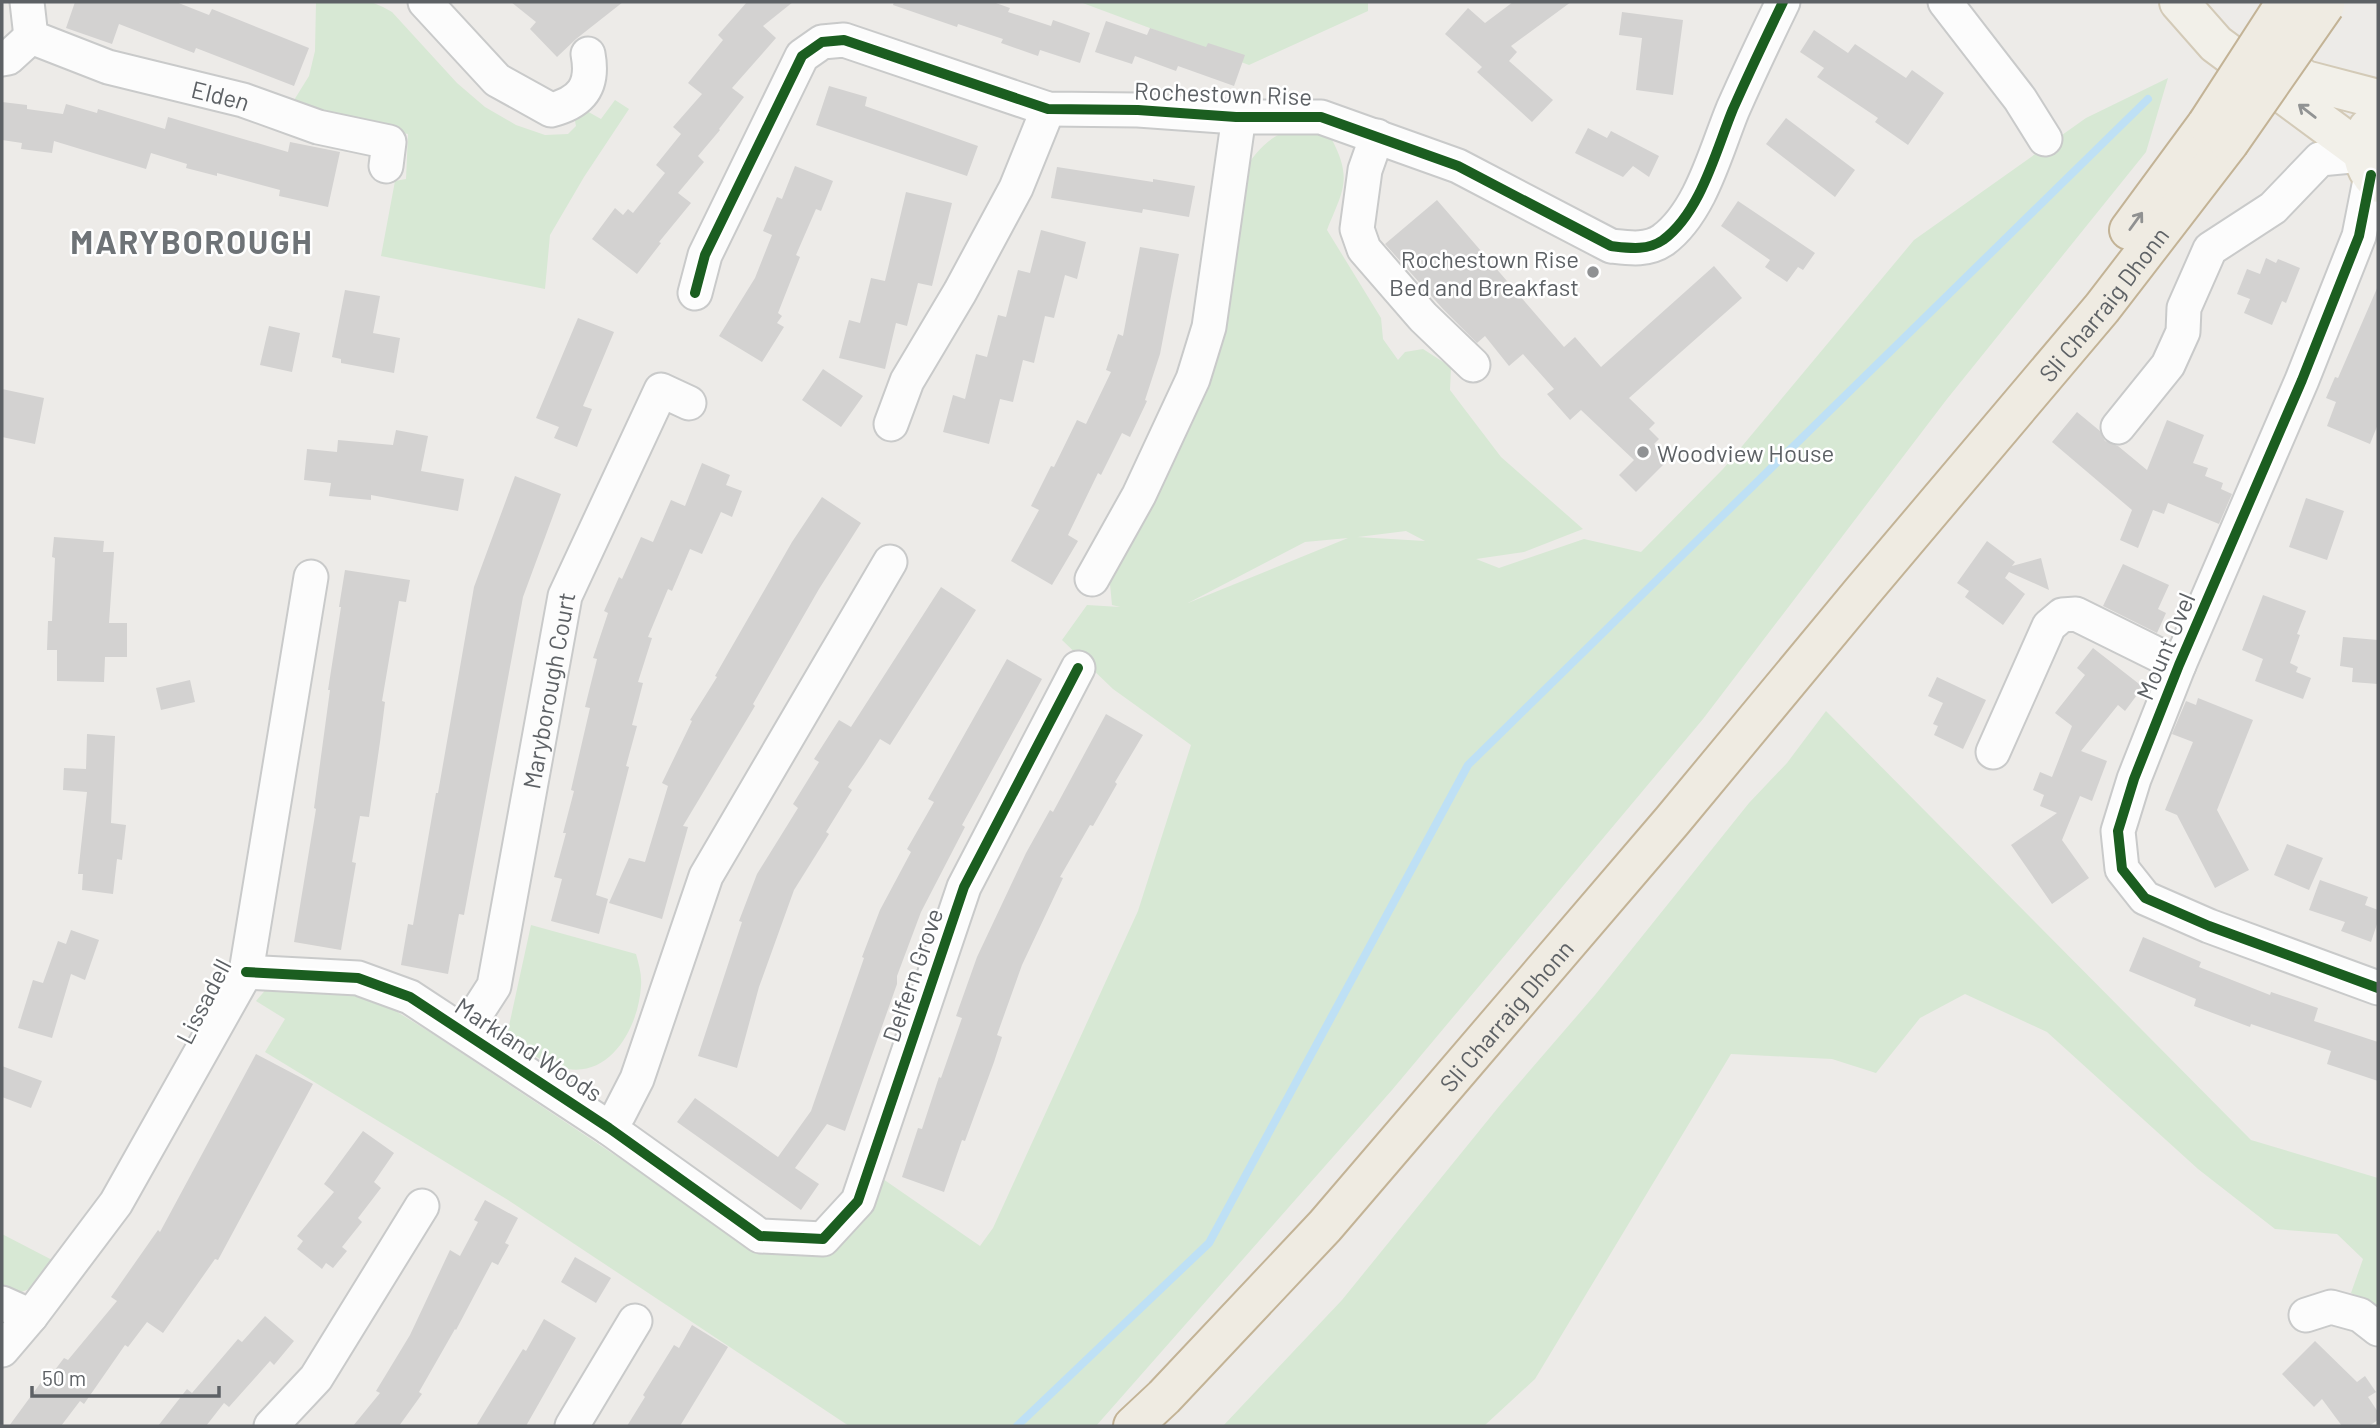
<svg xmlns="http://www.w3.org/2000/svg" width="2380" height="1428" font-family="Barlow,sans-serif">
<rect width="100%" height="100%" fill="#edebe8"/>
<!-- green -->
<path fill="#d7e8d4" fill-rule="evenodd" d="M 316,2 L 371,2 L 383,7 L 392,12 L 457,83 L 485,107 L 516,125 L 545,135 L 568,134 L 576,126 L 574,116 L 585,110 L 601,119 L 615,100 L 629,109 L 584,177 L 550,235 L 545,289 L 381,256 L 395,181 L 406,179 L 408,134 L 313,116 L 291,105 L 309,76 L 315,51 Z
M 1080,2 L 1368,2 L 1368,11 L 1249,65 Z
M 2168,78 L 2146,152 L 1947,399 L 1703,719 L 1392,1090 L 1096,1426 L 849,1426 L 508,1200 L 265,1052 L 285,1019 L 256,1001 L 268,987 L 298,983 L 373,997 L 433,1034 L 714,1221 L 781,1253 L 883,1179 L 980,1246 L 993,1228 L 1138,911 L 1191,745 L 1113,689 L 1062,640 L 1087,605 L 1120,607 L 1112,605 L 1110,584 L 1139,509 L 1244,171 C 1257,149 1276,128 1304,129 C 1313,130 1323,135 1331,138 C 1353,179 1343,190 1327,230 L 1381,318 L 1383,339 L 1398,360 L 1405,352 L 1423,349 L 1451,367 L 1450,390 L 1501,457 L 1583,529 L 1524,552 L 1476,559 L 1499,568 L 1584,539 L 1641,552 L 1723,469 L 1914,240 L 2086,118 ZM 1406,531 L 1425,541 L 1357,537 L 1358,537 ZM 1348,538 L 1188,603 L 1305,542 Z
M 1826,711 L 2251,1140 L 2378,1178 L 2378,1306 L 2351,1293 L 2363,1259 L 2337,1234 L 2275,1229 L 2198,1169 L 2047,1032 L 1965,994 L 1920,1018 L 1876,1073 L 1832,1059 L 1731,1054 L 1535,1379 L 1484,1426 L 1223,1426 L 1342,1300 L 1501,1104 L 1595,995 L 1749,803 L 1787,763 Z
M 531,925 L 636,954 C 639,965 642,975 641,986 C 639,1024 613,1076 568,1069 C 545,1066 525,1049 507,1035 Z
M 2,1234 L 56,1262 C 40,1281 29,1297 2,1293 Z"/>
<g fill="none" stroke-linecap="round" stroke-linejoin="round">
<!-- stream -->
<path stroke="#bee0f5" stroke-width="8" d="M 1017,1426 L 1209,1243 L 1468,765 L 2148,99"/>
</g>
<!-- building -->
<path fill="#d3d2d1" d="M 75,2 L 176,2 L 209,15 L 212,9 L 309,48 L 294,86 L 196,48 L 194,53 L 119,24 L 112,44 L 66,28 Z
M 511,2 L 623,2 L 576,39 L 557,57 L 530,29 L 536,22 Z
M 747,2 L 793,2 L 763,26 L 776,38 L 732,88 L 744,97 L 719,129 L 720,130 L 698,156 L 704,162 L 678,193 L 691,203 L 659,242 L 661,243 L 637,274 L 592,239 L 615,208 L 623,215 L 628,209 L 633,213 L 665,173 L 656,165 L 681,134 L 673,127 L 702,94 L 688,83 L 723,40 L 718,35 Z
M 894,2 L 993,2 L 1010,8 L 1008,12 L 1051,26 L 1053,20 L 1090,33 L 1080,63 L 1040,50 L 1038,56 L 1001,43 L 1003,39 L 958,24 L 957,27 L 893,5 Z
M 1513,2 L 1571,2 L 1511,46 L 1517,52 L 1509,61 L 1553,100 L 1532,122 L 1477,72 L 1482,67 L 1445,34 L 1468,8 L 1485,23 Z
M 1622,12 L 1683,20 L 1673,95 L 1636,90 L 1642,38 L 1619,35 Z
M 1106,21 L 1147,35 L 1150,28 L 1206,47 L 1208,43 L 1245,55 L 1234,86 L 1178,66 L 1176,71 L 1135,56 L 1132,64 L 1095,52 Z
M 1814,30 L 1848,53 L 1855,44 L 1906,78 L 1912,70 L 1944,93 L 1908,145 L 1875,122 L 1878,118 L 1817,77 L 1824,68 L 1800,52 Z
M 829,86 L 867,97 L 865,106 L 978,146 L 967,176 L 816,125 Z
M 2,102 L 27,105 L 27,109 L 63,114 L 66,104 L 97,113 L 98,109 L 165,129 L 168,117 L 288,152 L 290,142 L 340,152 L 328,207 L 279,196 L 280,190 L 217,173 L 217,176 L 186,168 L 187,164 L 151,153 L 146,169 L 54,141 L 52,153 L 21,149 L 22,143 L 2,140 Z
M 1786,118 L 1855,170 L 1835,197 L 1766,144 Z
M 1588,128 L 1607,138 L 1611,131 L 1659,156 L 1649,177 L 1633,166 L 1623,177 L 1575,153 Z
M 795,166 L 833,181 L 821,211 L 816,209 L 796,255 L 800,257 L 778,313 L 782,316 L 777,323 L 784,327 L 762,362 L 719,336 L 755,278 L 772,235 L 763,231 L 777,197 L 782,199 Z
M 1057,167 L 1153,182 L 1153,179 L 1195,186 L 1189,217 L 1143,209 L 1142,213 L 1051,198 Z
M 906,192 L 952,203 L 932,286 L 918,283 L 907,326 L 896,323 L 885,369 L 839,358 L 849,320 L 860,323 L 871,278 L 885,281 Z
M 1437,200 L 1564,347 L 1575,337 L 1601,367 L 1714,266 L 1742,298 L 1629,398 L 1655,423 L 1649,429 L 1659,439 L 1654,444 L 1669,459 L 1636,492 L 1619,475 L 1634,460 L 1581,410 L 1570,420 L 1547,394 L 1554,389 L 1523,354 L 1509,366 L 1485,336 L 1477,343 L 1443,309 L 1385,244 Z
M 1738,201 L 1815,253 L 1803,270 L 1798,267 L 1787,282 L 1765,267 L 1770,260 L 1721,226 Z
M 1041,230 L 1086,242 L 1077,279 L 1065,275 L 1054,318 L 1045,316 L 1034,363 L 1023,360 L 1013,402 L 1000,399 L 989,444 L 943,432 L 953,395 L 965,399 L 976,354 L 987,357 L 998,315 L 1006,317 L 1018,270 L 1030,273 Z
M 1140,247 L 1179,254 L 1160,354 L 1145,400 L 1147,401 L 1130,437 L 1122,433 L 1101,475 L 1098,473 L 1068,535 L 1078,541 L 1052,585 L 1011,561 L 1039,510 L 1031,506 L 1051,466 L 1054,467 L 1077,420 L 1086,424 L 1111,372 L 1106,370 L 1118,334 L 1123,336 Z
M 2266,258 L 2276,263 L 2278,259 L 2300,268 L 2286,303 L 2282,301 L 2272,325 L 2244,313 L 2250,299 L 2237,294 L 2247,269 L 2260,274 Z
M 2378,286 L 2378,424 L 2370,444 L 2327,426 L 2336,402 L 2326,398 L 2335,377 L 2338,378 Z
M 345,290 L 380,296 L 373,333 L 400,338 L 394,373 L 341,363 L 341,359 L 332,357 Z
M 578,318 L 614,332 L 583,406 L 592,409 L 577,447 L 554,438 L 559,427 L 536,418 Z
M 269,326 L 300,333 L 292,372 L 260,365 Z
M 823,369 L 863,396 L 841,427 L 802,400 Z
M 2,389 L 44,398 L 35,444 L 2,437 Z
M 2077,412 L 2100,431 L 2105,441 L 2118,446 L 2147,470 L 2167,420 L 2204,435 L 2193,463 L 2208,468 L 2205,476 L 2223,483 L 2221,489 L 2232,494 L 2219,524 L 2168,503 L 2164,514 L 2153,510 L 2138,548 L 2120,540 L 2132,510 L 2052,442 Z
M 396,430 L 428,436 L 421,471 L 464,479 L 458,511 L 371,495 L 371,500 L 329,496 L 331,483 L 304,480 L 307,449 L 337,452 L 338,440 L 393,445 Z
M 702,463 L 730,475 L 726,485 L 742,491 L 732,517 L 721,512 L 702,554 L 690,549 L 672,591 L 668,589 L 648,637 L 652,638 L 638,682 L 643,683 L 632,725 L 637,726 L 626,766 L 629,767 L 596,895 L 608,899 L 599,934 L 551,921 L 562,879 L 554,877 L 566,833 L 563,833 L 574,791 L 571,790 L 590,708 L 585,707 L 597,659 L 593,658 L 608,613 L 604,611 L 619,577 L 622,579 L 641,537 L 653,542 L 671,500 L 685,506 Z
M 515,476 L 561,494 L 523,597 L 464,915 L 459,914 L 448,974 L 401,965 L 408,924 L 413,925 L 436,793 L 438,793 L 474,587 Z
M 822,497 L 861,523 L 819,589 L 753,704 L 755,706 L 683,826 L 688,827 L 662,919 L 609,903 L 629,858 L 645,862 L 668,786 L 662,783 L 692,721 L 690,720 L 717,677 L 715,676 L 792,542 Z
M 2306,498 L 2344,511 L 2327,560 L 2289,547 Z
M 54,537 L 104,541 L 103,552 L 114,552 L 109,623 L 127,623 L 127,657 L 105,657 L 104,682 L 57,681 L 57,650 L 47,650 L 48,621 L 52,621 L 55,558 L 52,557 Z
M 1987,541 L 2015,562 L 2012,566 L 2041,558 L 2049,590 L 2009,572 L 2005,578 L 2025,594 L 2003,625 L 1965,597 L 1969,591 L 1957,583 Z
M 2123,564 L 2169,585 L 2158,609 L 2166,613 L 2157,633 L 2103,606 Z
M 345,570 L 410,580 L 406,602 L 399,601 L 382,701 L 385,702 L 380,742 L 369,817 L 360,816 L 352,862 L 356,863 L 341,950 L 294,942 L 316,809 L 314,808 L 330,690 L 328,690 L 341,607 L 339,607 Z
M 941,587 L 976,610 L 890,745 L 880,739 L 864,764 L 848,787 L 852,790 L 826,832 L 829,834 L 794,890 L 759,987 L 737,1068 L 698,1056 L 742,922 L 739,921 L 757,874 L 798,808 L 793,804 L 819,762 L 814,759 L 839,720 L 851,727 Z
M 2263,595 L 2306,611 L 2297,634 L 2300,635 L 2290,663 L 2298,667 L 2296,672 L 2311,678 L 2303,699 L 2255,681 L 2263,659 L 2242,650 Z
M 2343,637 L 2378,640 L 2378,684 L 2352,682 L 2353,668 L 2340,666 Z
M 2093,648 L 2143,687 L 2125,711 L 2118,705 L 2081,751 L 2107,761 L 2092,801 L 2080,796 L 2062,840 L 2089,878 L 2052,904 L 2011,845 L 2057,813 L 2040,806 L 2044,795 L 2033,790 L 2040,772 L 2052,777 L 2072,726 L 2055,713 L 2085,675 L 2077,668 Z
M 1007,659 L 1042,679 L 962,825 L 965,827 L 921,912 L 897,976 L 897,984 L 845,1131 L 827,1124 L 795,1168 L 819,1184 L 801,1210 L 677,1122 L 695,1098 L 778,1157 L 811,1111 L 864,958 L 862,957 L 880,910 L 911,852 L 907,849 L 934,802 L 928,799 Z
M 1937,677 L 1986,700 L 1963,749 L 1934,735 L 1938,726 L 1933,724 L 1943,703 L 1928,696 Z
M 190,680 L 195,702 L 161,710 L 156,688 Z
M 2198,698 L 2253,720 L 2217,810 L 2249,870 L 2215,888 L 2177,815 L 2165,810 L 2193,742 L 2172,734 L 2186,701 L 2196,705 Z
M 1106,714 L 1143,735 L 1115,782 L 1117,784 L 1093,826 L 1090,825 L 1060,877 L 1063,878 L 1022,965 L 997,1035 L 1002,1037 L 994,1062 L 965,1141 L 962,1140 L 944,1192 L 902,1177 L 918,1128 L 922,1129 L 939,1077 L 941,1078 L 962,1018 L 956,1016 L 977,957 L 1026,853 L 1050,810 L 1053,812 Z
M 87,734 L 115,736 L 111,823 L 126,825 L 122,860 L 117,859 L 113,894 L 82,890 L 83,874 L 78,874 L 87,792 L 63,790 L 64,768 L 86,769 Z
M 2287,844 L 2323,858 L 2309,890 L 2274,875 Z
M 2320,880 L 2368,897 L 2365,905 L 2378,910 L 2378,921 L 2371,942 L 2341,931 L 2345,922 L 2309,910 Z
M 71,930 L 99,940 L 85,980 L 71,974 L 52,1038 L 18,1028 L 33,980 L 43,983 L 58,941 L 66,944 Z
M 2143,937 L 2201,962 L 2199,967 L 2270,995 L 2271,992 L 2318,1008 L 2314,1021 L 2378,1042 L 2378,1081 L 2327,1064 L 2331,1051 L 2251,1024 L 2250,1027 L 2194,1006 L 2196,999 L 2129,971 Z
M 256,1054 L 313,1084 L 218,1260 L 215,1259 L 163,1333 L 147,1322 L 128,1347 L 125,1345 L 84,1404 L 80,1401 L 61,1426 L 9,1426 L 42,1381 L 45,1383 L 64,1358 L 68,1360 L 117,1301 L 111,1297 L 158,1230 L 160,1232 Z
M 2,1066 L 42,1081 L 31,1108 L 2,1097 Z
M 363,1131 L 394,1153 L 374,1182 L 381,1188 L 358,1218 L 362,1222 L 342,1247 L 347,1251 L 333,1268 L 326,1263 L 322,1269 L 297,1249 L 303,1241 L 297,1236 L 334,1192 L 324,1184 Z
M 485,1200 L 518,1218 L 505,1243 L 509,1245 L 498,1265 L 492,1262 L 456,1330 L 455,1329 L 419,1392 L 422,1394 L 399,1426 L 353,1426 L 380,1393 L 376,1391 L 410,1335 L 450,1250 L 460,1256 L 478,1222 L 474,1220 Z
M 575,1257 L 611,1278 L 596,1303 L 561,1282 Z
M 265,1316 L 294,1341 L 274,1365 L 270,1361 L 229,1407 L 224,1403 L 206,1426 L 158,1426 L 187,1389 L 192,1393 L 238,1339 L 242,1342 Z
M 544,1319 L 576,1338 L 526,1426 L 476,1426 L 523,1349 L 526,1351 Z
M 692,1325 L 728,1347 L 680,1426 L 627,1426 L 645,1397 L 643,1395 L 674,1345 L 679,1348 Z
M 2315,1341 L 2357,1382 L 2365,1376 L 2376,1392 L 2368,1397 L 2378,1412 L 2378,1420 L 2369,1426 L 2342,1426 L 2322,1399 L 2314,1407 L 2282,1374 Z"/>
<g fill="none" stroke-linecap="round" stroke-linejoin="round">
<defs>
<g id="minor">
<path id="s1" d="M 27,2 L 31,37 L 108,67 L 243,100 L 318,127 L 389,142 L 386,166"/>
<path d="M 425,2 L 497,80 L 551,110 C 582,102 594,86 588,54"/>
<path d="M 1945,2 L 2020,99 L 2045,139"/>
<path d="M 2,59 L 8,58 L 31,37"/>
<path d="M 1377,136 L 1365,170 L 1357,229 L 1364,249 L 1423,317 L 1473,365"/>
<path d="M 2371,175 L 2359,236 L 2302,380 L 2179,665 L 2134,779 L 2118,831 L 2122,869 L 2145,898 L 2209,926 L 2378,988"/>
<path d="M 695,293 L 705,255 L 802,56 L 822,42 L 844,40 L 1048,109 L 1138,110 L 1236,117 L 1321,117 L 1458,166 L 1611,246 C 1629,248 1647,251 1663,240 C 1701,212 1716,150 1733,109 C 1749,73 1766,37 1783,2"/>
<path d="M 891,424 L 907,381 L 960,292 L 1016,188 L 1048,109"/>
<path d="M 2118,427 L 2168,365 L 2183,332 L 2184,308 L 2210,249 L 2273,208 L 2320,159 L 2362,155"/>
<path d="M 1092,579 L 1139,495 L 1193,379 L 1209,327 L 1237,130 L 1236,117"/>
<path d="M 1993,752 L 2049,626 L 2062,615 L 2076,614 L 2179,665"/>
<path d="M 246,972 L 358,978 L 410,997 L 609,1128 L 760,1236 L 823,1239 L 858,1201 L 964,887 L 1078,668"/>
<path id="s2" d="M 465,1031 L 494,986 L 565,596 L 661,390 L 689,403"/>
<path d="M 609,1128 L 619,1114 L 637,1079 L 706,876 L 890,562"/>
<path d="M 2,1303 L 31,1316 L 2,1350"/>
<path d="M 2306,1315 L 2331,1307 L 2360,1315 L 2378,1329"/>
<path d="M 31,1316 L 116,1203 L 246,972 L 311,577"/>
<path d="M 271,1426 L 316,1378 L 422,1206"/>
<path d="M 572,1426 L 635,1321"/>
</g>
<path id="major" d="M 2179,2 L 2216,44 L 2362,152
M 2270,54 L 2305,80 L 2378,99
M 2368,128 C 2358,149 2362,167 2378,183"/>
<g id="highway">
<path d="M 2129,230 L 2207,124"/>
<path id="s3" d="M 1133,1426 L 1164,1397 L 1325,1226 L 1672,821 L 1862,592 L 2102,308 L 2229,143"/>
</g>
</defs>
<!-- minor casing -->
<use href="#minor" stroke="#c9caca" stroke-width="37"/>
<!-- major casing -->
<use href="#major" stroke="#d3cab7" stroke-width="42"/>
<!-- highway casing -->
<use href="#highway" stroke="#c3b396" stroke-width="42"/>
<!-- minor -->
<use href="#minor" stroke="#fcfcfc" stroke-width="33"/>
<!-- major -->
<use href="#major" stroke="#f2f0e9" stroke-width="38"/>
<!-- highway -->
<use href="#highway" stroke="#efebe2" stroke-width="38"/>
<defs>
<path id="highway-bridge" d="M 2207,124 L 2286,2
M 2229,143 L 2325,5"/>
</defs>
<!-- highway-bridge casing -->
<use href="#highway-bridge" stroke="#c3b396" stroke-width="42" stroke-linecap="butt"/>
<!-- highway-bridge -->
<use href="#highway-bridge" stroke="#efebe2" stroke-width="38"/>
<defs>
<path id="cycleway" d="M 2371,175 L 2359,236 L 2302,380 L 2179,665 L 2134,779 L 2118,831 L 2122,869 L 2145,898 L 2209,926 L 2378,988
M 695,293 L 705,255 L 802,56 L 822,42 L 844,40 L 1048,109 L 1138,110 L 1236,117 L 1321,117 L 1458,166 L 1611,246 C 1629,248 1647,251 1663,240 C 1701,212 1716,150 1733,109 C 1749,73 1766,37 1783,2
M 246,972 L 358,978 L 410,997 L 609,1128 L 760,1236 L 823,1239 L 858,1201 L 964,887 L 1078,668"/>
</defs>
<!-- cycleway casing -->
<use href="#cycleway" stroke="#fff" stroke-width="15"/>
<!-- cycleway -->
<use href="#cycleway" stroke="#1b5e20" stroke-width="10"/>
</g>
<!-- one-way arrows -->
<defs><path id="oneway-shaft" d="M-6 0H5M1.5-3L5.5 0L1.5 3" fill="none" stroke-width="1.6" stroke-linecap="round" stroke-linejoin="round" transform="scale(1.75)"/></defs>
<use stroke="#919393" href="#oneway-shaft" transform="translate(2307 111) rotate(-142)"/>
<use stroke="#909191" href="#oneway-shaft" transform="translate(2136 221) rotate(-54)"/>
<!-- markers -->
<g fill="#8f9193" stroke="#fff" stroke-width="2.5">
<circle cx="1593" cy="272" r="7"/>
<circle cx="1643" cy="452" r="7"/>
</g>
<g text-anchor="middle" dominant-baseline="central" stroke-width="5" stroke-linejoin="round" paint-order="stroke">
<!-- street labels -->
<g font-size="24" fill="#5d6165" stroke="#fff">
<text transform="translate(1223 93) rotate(2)">Rochestown Rise</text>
<text stroke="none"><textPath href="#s1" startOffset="234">Elden</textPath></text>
<text stroke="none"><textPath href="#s3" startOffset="1484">Sli Charraig Dhonn</textPath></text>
<text transform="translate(2165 646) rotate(-67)">Mount Ovel</text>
<text stroke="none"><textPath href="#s2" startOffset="354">Maryborough Court</textPath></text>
<text transform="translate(912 975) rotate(-71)">Delfern Grove</text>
<text transform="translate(203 1001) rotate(-63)">Lissadell</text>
<text stroke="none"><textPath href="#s3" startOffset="555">Sli Charraig Dhonn</textPath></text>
<text transform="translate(529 1049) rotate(33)">Markland Woods</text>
</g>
<!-- poi labels -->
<g font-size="24" fill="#5d6165" stroke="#fff" text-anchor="end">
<text x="1579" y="258">Rochestown Rise<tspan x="1579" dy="28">Bed and Breakfast</tspan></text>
<text x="1657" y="452" text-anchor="start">Woodview House</text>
</g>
<!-- district labels -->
<g font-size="32" font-weight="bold" letter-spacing="2" fill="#6e7377" stroke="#fff">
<text x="192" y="241">MARYBOROUGH</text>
</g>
</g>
<!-- border -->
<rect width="2380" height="1428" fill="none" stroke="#5d6165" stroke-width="7"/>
<!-- scale -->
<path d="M32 1386v10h187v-10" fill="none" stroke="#5d6165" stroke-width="3.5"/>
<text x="42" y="1386" font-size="21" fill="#5d6165" stroke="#ffffff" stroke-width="5" paint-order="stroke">50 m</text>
</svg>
